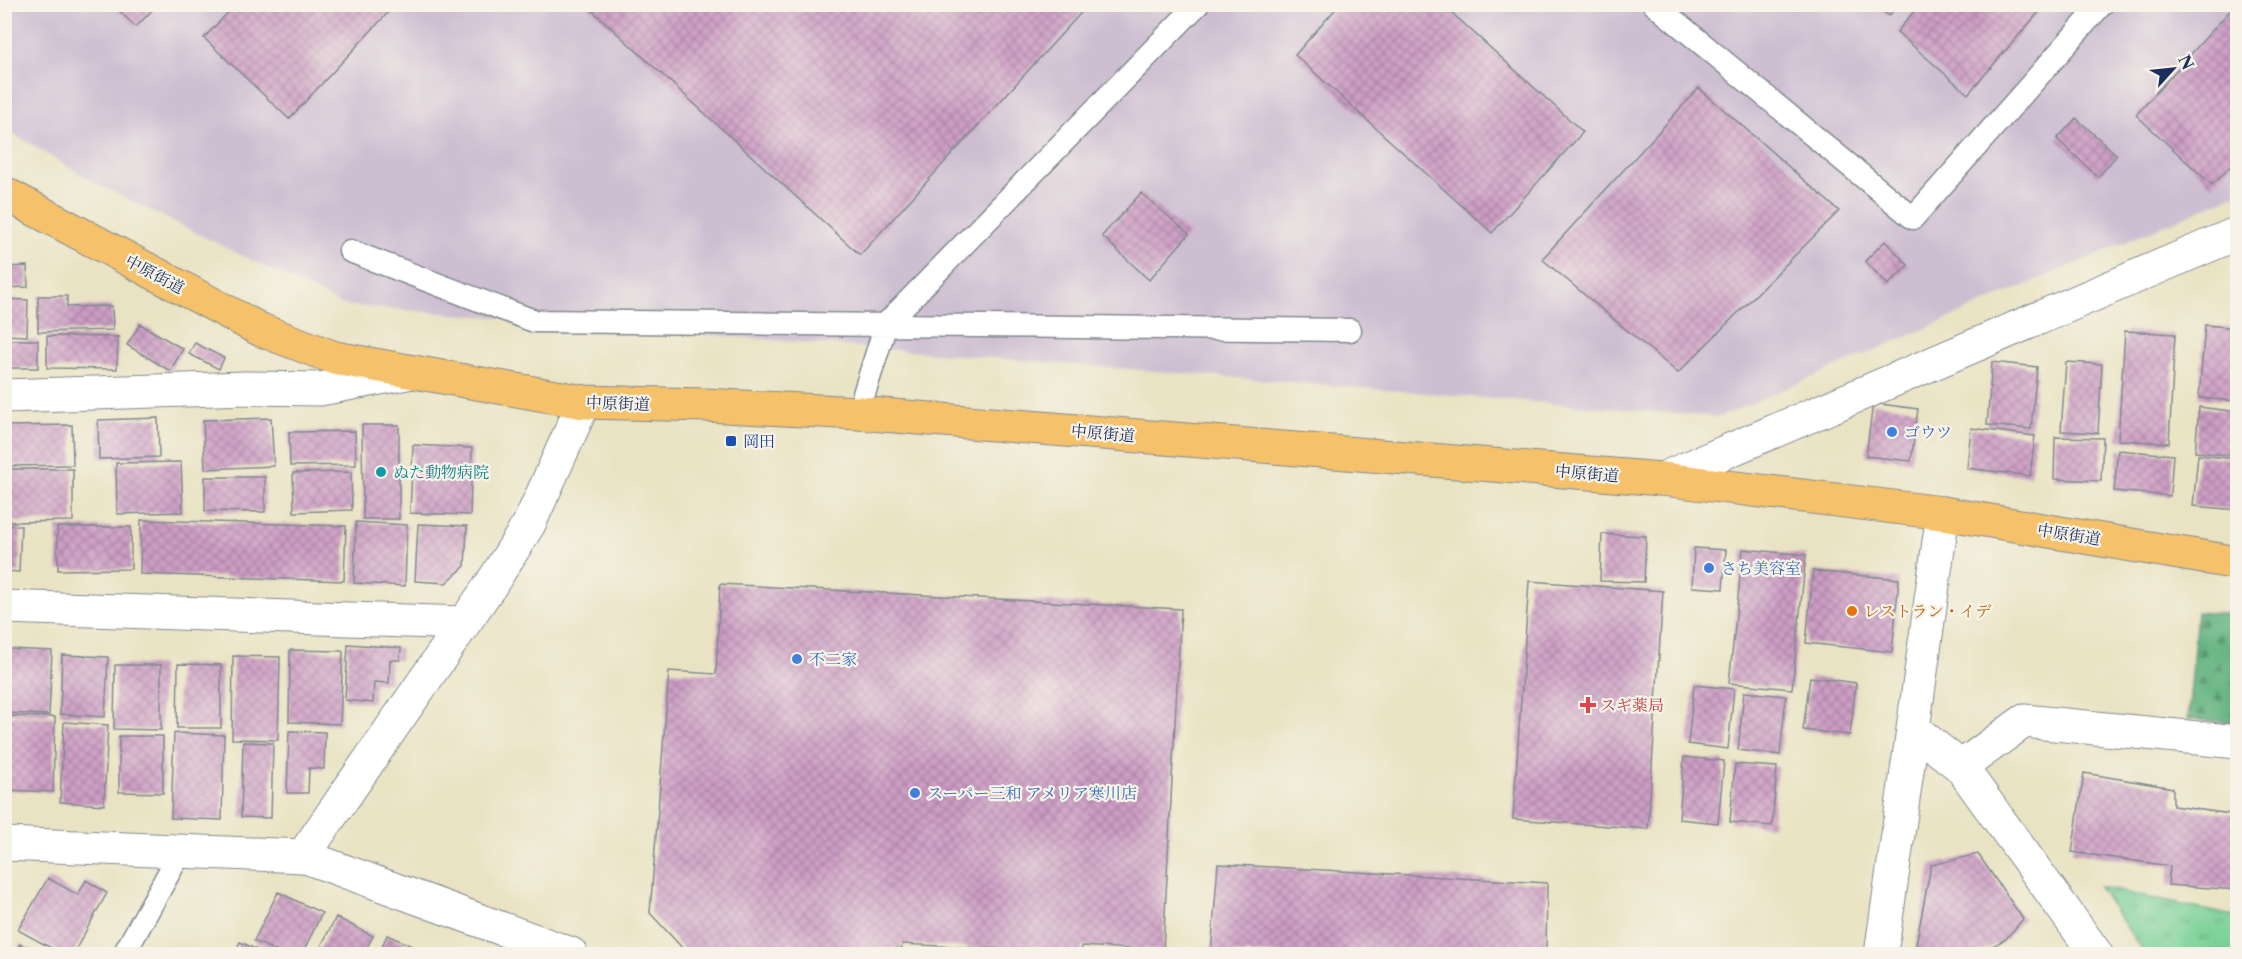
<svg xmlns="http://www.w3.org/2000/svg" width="2242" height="959" font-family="'Libre Caslon Text','Noto Serif JP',serif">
<defs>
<pattern id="forest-firs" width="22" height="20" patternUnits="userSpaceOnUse" patternTransform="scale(1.5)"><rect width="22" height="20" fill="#62b27e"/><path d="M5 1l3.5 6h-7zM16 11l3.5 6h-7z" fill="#50916a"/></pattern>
<pattern id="park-tufts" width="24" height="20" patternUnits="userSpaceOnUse" patternTransform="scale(1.5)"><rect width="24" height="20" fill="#78d095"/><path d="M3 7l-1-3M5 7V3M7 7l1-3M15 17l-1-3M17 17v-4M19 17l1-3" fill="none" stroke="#62a97d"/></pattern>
<pattern id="building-cross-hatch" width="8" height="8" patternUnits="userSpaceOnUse" patternTransform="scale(1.5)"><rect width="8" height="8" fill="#ce9ec5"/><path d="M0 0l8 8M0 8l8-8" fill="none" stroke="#a681a3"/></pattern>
</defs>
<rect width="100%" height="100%" fill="#f7f3e8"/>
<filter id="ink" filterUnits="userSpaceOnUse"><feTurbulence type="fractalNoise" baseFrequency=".0167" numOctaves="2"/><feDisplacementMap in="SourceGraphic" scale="12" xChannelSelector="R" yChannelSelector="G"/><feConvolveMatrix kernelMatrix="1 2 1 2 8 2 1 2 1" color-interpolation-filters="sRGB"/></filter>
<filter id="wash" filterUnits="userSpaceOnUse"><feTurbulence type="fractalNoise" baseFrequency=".008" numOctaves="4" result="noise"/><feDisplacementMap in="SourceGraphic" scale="24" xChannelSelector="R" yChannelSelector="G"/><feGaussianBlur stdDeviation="1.35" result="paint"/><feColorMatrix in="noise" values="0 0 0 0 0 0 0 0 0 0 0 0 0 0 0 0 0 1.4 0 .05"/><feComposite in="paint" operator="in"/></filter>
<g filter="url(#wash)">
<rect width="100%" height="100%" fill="#e9e3c3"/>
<!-- industrial -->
<path fill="#cdbed2" d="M 5,5 L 2237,5 L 2237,194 L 1720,417 L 342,305 L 97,184 L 5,129 Z"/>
<!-- forest -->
<path fill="url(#forest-firs)" stroke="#3e706e" stroke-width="1.5" d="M 2197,612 L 2237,615 L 2237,723 L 2188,719 Z"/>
<!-- park -->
<path fill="url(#park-tufts)" stroke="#4a807a" stroke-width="1.5" d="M 2099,887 L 2237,917 L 2237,954 L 2145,954 Z"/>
<g id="blocks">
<!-- building -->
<path fill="url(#building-cross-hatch)" d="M 112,4 L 158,4 L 136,27 Z
M 236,4 L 396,4 L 289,119 L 204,38 Z
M 585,4 L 1089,4 L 860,255 Z
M 1340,4 L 1442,4 L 1583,132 L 1492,233 L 1295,55 Z
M 1875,4 L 1898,4 L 1889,16 Z
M 1920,4 L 2046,4 L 1968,94 L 1897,32 Z
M 2236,4 L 2238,159 L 2212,185 L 2136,115 Z
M 1699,88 L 1839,211 L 1678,373 L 1542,259 Z
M 2076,118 L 2117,155 L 2098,177 L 2057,139 Z
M 1141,193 L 1189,234 L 1149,280 L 1102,236 Z
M 1885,241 L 1908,265 L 1888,285 L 1865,261 Z
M 27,266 L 28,287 L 4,288 L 4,267 Z
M 38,296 L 67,296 L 67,307 L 112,306 L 113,330 L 38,332 Z
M 4,299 L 28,300 L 27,336 L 4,335 Z
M 140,324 L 183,349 L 170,371 L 127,345 Z
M 2205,325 L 2238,328 L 2237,401 L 2199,398 Z
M 2125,331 L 2175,334 L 2169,443 L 2118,440 Z
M 47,336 L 118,337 L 117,369 L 47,368 Z
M 4,340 L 38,340 L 38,368 L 4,368 Z
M 195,343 L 224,358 L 219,369 L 189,354 Z
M 1992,362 L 2037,367 L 2031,429 L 1987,425 Z
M 2066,362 L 2102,364 L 2098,433 L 2061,431 Z
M 1873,403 L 1918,409 L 1911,461 L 1866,456 Z
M 2199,407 L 2238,412 L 2238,456 L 2195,452 Z
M 158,418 L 159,457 L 99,459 L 98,420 Z
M 271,418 L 274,466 L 205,469 L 203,420 Z
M 72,425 L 73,465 L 8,466 L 8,426 Z
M 362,425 L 399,425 L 399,519 L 363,519 Z
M 1971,428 L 2035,436 L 2030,476 L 1967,468 Z
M 355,431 L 356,465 L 290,466 L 289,432 Z
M 2055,437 L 2103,438 L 2101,481 L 2054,479 Z
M 413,445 L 472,448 L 470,515 L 410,513 Z
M 2118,450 L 2173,455 L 2170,496 L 2114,491 Z
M 2198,455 L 2238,459 L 2238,510 L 2193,506 Z
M 181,462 L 183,512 L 117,514 L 116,463 Z
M 7,469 L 73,469 L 73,521 L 8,522 Z
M 351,472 L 352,510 L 294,512 L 293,473 Z
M 205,477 L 265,477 L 265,512 L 205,511 Z
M 141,520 L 346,526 L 344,581 L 140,574 Z
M 356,522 L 407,525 L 405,586 L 354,583 Z
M 418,524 L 467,526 L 465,566 L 446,583 L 415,581 Z
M 4,525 L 21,526 L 19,572 L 4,571 Z
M 57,527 L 131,527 L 131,569 L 58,570 Z
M 1602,534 L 1646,536 L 1644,582 L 1600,581 Z
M 1694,548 L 1726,550 L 1723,589 L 1692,587 Z
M 1743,549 L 1806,555 L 1792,689 L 1729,683 Z
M 1813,571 L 1899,579 L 1892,652 L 1806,643 Z
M 1529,581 L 1663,591 L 1648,829 L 1513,819 Z
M 720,584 L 1181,609 L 1163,951 L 1082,946 L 1081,954 L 998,954 L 998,949 L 902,944 L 901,954 L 688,954 L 650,913 L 669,671 L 716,674 Z
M 348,644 L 401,648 L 400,660 L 390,660 L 389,683 L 374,682 L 373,703 L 345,700 Z
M 8,649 L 52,651 L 49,715 L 5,713 Z
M 290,650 L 343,651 L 340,724 L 289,722 Z
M 62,655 L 108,657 L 105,717 L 60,714 Z
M 233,656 L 280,657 L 278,740 L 232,739 Z
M 178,664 L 221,665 L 221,728 L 177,728 Z
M 115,665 L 161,665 L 161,730 L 114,729 Z
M 1810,677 L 1856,683 L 1850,735 L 1803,730 Z
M 1694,685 L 1734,689 L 1728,749 L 1688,744 Z
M 1744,692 L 1786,696 L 1780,755 L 1738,750 Z
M 5,716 L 55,717 L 53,792 L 5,790 Z
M 64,722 L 108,725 L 104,805 L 60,802 Z
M 289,731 L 325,732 L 324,769 L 309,768 L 308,793 L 287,793 Z
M 174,733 L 224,735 L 222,820 L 171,818 Z
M 119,736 L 163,736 L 163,793 L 119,792 Z
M 243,742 L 273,743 L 271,818 L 241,817 Z
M 1684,757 L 1724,761 L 1718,823 L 1679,819 Z
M 1735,764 L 1777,767 L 1772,826 L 1730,822 Z
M 2084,773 L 2173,788 L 2173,806 L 2238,815 L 2238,890 L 2168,885 L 2170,866 L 2072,852 Z
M 1978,854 L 2023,919 L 2006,939 L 1978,954 L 1927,954 L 1915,950 L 1931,865 Z
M 1218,864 L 1547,883 L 1546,954 L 1211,954 Z
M 48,878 L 78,895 L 86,880 L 107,893 L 73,954 L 62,954 L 18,930 Z
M 278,892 L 322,913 L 302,954 L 282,954 L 254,941 Z
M 336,917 L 373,936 L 363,954 L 317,954 Z
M 387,935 L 426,952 L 425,954 L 379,954 Z
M 240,942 L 266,954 L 234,954 Z
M 20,944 L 39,954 L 14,954 Z"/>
</g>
</g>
<g filter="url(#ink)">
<use href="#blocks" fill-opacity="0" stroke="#828990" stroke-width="1.5"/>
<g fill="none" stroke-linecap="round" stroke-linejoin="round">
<defs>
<path id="lane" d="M 1654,4 L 1913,218 L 2102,4
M 350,251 L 534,321 L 1350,330
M 858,413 L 886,324 L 1198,4
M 124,954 L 181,851"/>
<path id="street" d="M 4,396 L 246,388 L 320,389 L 407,373
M 1662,479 L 2238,233
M 1943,513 L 1913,729 L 1961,767 L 2096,954
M 4,607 L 464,623
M 1961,767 L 2024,721 L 2238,742
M 4,844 L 303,856 L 571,954
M 303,856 L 492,583 L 529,524 L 584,402
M 1881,954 L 1913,729"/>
<path id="primary" d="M 4,193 L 261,330 L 335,358 L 584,402 L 706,405 L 858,413 L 1662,479 L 1943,513 L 2238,563"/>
</defs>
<!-- lane casing -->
<use href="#lane" stroke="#828990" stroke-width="25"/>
<!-- street casing -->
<use href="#street" stroke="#828990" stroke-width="35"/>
<!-- primary casing -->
<use href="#primary" stroke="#828990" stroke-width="35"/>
<!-- lane -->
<use href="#lane" stroke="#fff" stroke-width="22"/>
<!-- street -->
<use href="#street" stroke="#fff" stroke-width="33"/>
<!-- primary -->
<use href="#primary" stroke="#f5c16b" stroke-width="33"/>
</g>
</g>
<!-- markers -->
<g fill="#3f7fe0" stroke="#f7f3e8" stroke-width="2">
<circle cx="1892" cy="432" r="6"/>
<circle cx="1709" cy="568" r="6"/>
<circle cx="797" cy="659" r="6"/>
<circle cx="915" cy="793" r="6"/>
</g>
<rect fill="#1a4fb4" stroke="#f7f3e8" stroke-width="2" x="725" y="435" width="12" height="12" rx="3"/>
<circle fill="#0f9aa8" stroke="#f7f3e8" stroke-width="2" cx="381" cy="472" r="6"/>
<circle fill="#e8710a" stroke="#f7f3e8" stroke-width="2" cx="1852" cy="611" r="6"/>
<path fill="#e0444e" stroke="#f7f3e8" stroke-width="2" d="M1585 696h6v6h6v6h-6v6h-6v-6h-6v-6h6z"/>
<g text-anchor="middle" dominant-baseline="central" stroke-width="4.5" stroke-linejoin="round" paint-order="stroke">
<!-- street labels -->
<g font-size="16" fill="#1b2f5e" stroke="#f7f3e8">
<text transform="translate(155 274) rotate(28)">中原街道</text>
<text transform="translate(618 403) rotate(2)">中原街道</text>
<text transform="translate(1103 433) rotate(5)">中原街道</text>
<text transform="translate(1587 473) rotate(5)">中原街道</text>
<text transform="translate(2069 534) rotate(9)">中原街道</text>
</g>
<!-- shop labels -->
<g font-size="16" fill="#366cbe" stroke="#f7f3e8" text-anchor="start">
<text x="1904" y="432">ゴウツ</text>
<text x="1721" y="568">さち美容室</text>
<text x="809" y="659">不二家</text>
<text x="927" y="793">スーパー三和 アメリア寒川店</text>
</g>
<!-- transit labels -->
<g font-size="16" fill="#164399" stroke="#f7f3e8" text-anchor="start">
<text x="743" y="441">岡田</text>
</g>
<!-- culture labels -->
<g font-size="16" fill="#0d838f" stroke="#f7f3e8" text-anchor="start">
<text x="393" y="472">ぬた動物病院</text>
</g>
<!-- food labels -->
<g font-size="16" fill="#c56008" stroke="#f7f3e8" text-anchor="start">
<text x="1864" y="611">レストラン・イデ</text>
</g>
<!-- health labels -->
<g font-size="16" fill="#be3a42" stroke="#f7f3e8" text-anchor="start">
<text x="1600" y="705">スギ薬局</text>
</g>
</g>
<!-- margin -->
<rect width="2242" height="959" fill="none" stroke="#f7f3e8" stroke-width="24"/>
<!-- north arrow -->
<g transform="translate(2173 69) rotate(63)" stroke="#f7f3e8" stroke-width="4.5" paint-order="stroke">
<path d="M0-4.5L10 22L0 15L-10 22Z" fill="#1b2f5e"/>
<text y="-9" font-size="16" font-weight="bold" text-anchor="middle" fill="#1b2f5e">N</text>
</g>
</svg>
